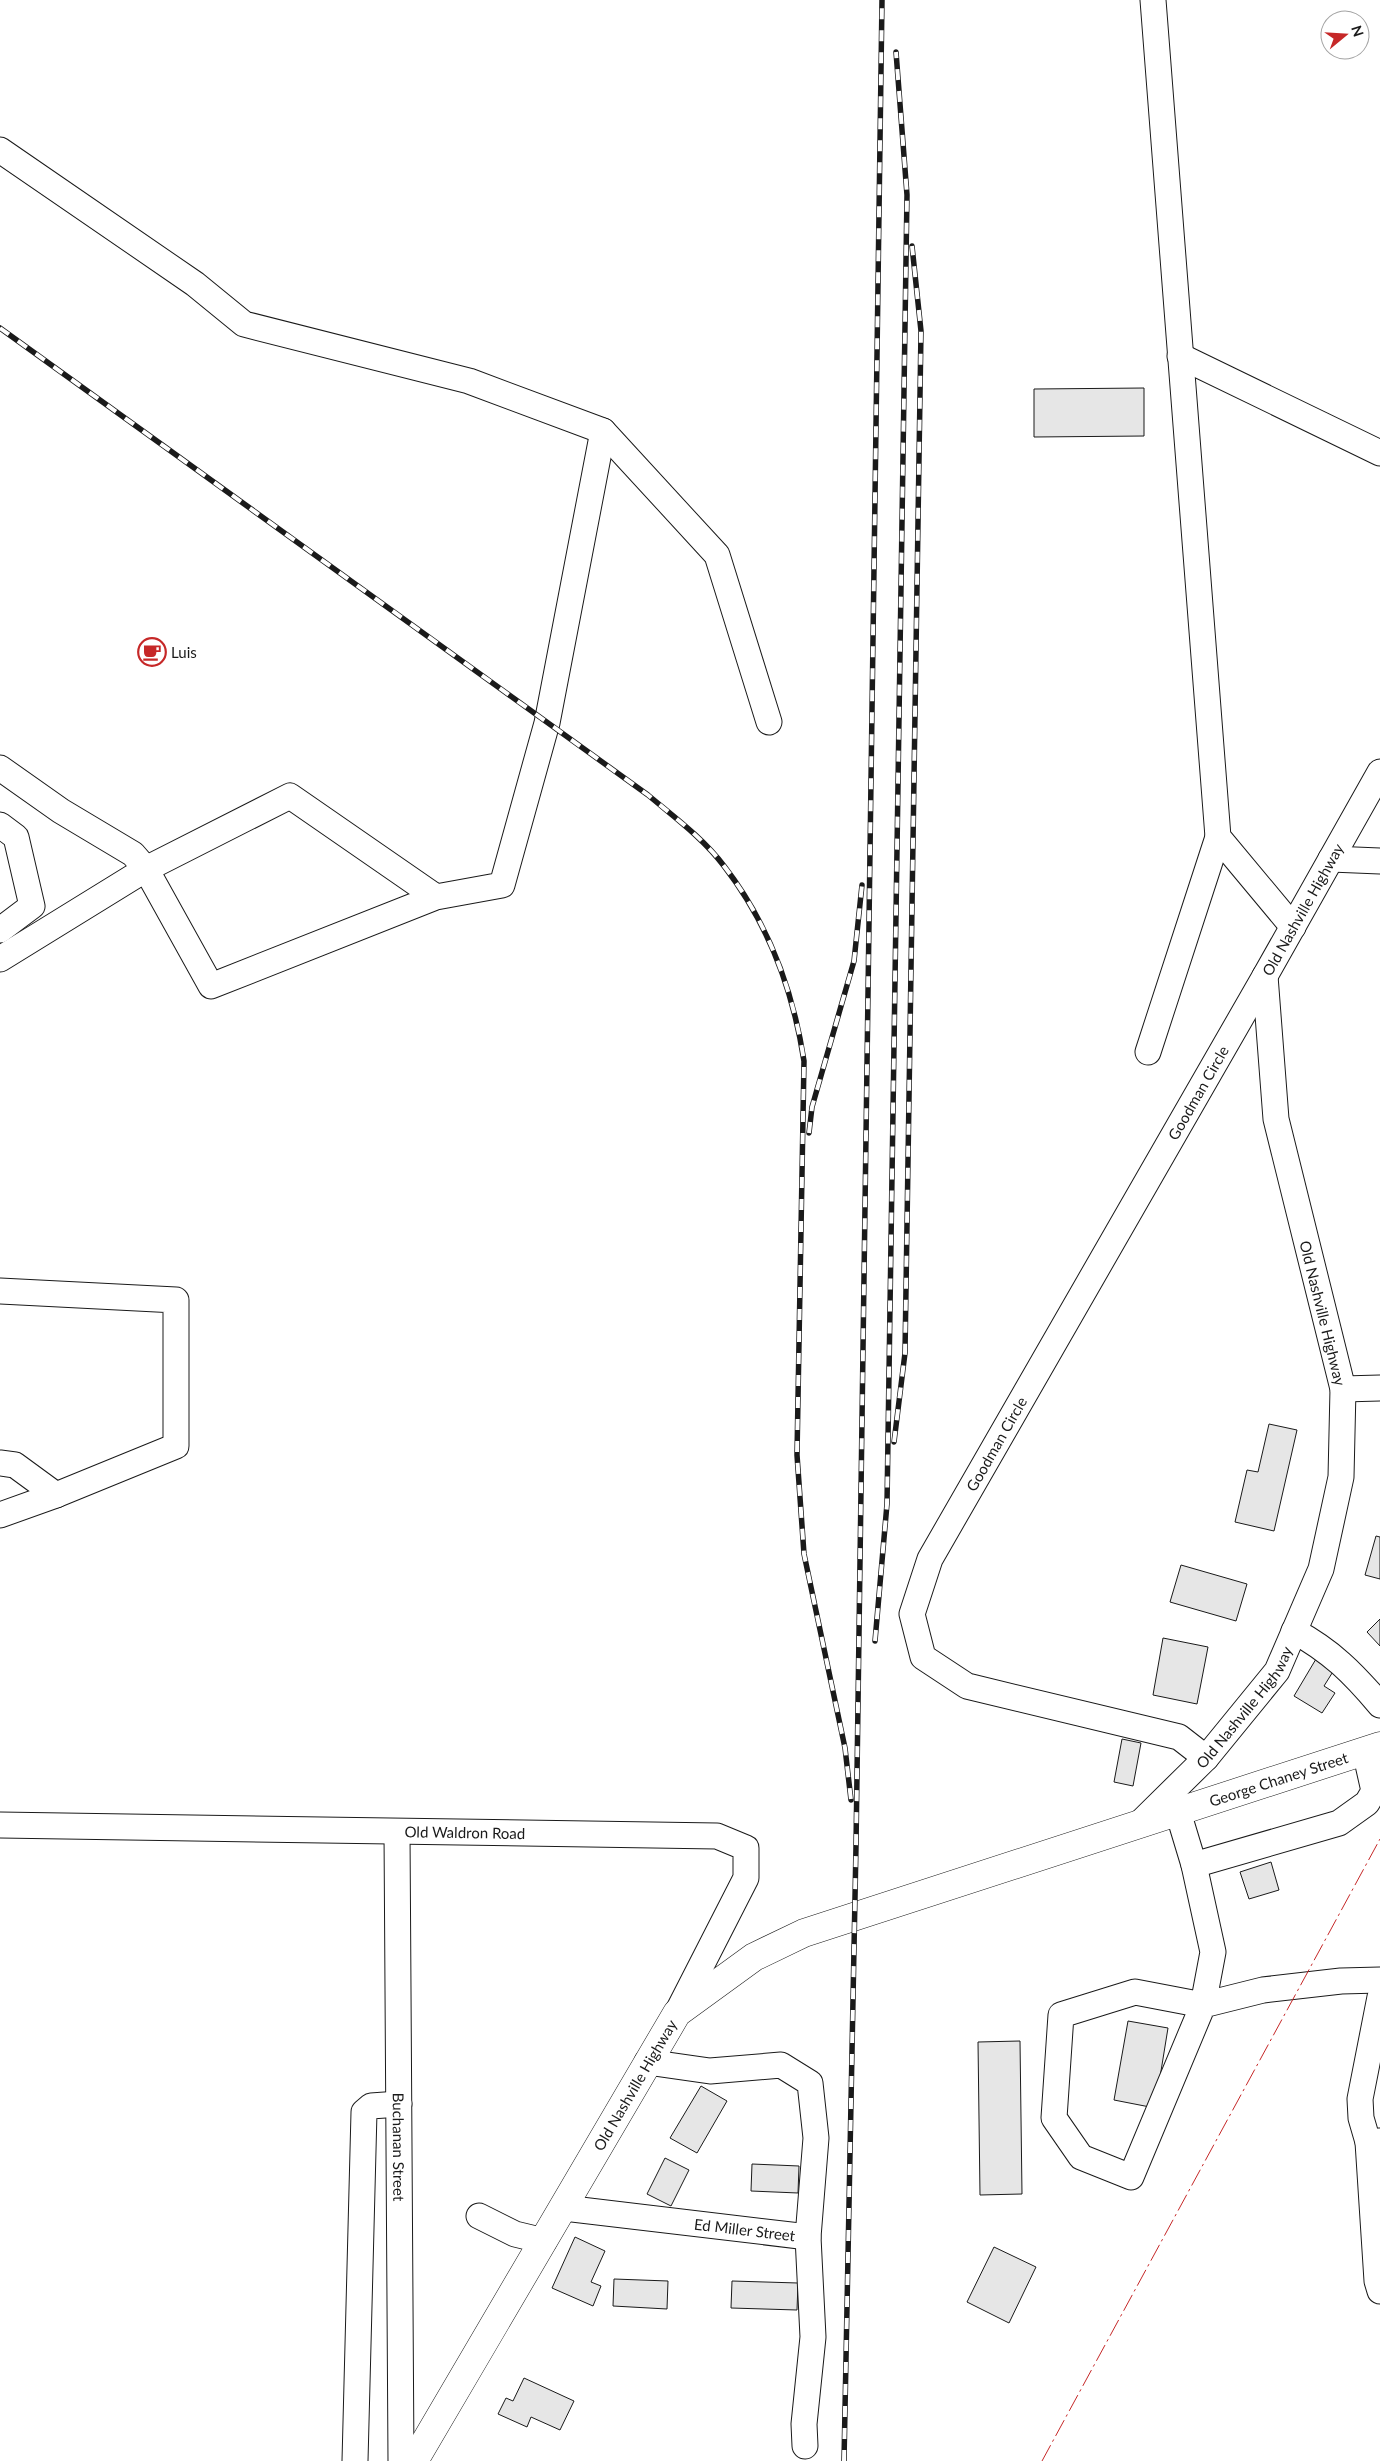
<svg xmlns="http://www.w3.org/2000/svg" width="1380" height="2461" font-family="Lato,sans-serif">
<rect width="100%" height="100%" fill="#fff"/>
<!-- building -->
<path fill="#e6e6e6" stroke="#1a1a1a" d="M 1144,388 L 1144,436 L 1034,437 L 1034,389 Z
M 1269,1424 L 1297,1430 L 1274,1531 L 1235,1522 L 1247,1470 L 1258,1472 Z
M 1376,1536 L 1380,1537 L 1380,1579 L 1365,1575 Z
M 1181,1565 L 1247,1584 L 1236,1621 L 1170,1602 Z
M 1380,1619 L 1380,1646 L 1367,1632 Z
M 1163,1638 L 1208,1647 L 1197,1704 L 1153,1695 Z
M 1316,1659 L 1334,1670 L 1324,1686 L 1335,1693 L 1322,1713 L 1294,1696 Z
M 1122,1739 L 1141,1743 L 1133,1786 L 1114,1782 Z
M 1271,1862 L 1279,1890 L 1249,1899 L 1240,1872 Z
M 1128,2021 L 1168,2028 L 1155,2108 L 1114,2100 Z
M 1020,2041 L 1022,2194 L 980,2195 L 978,2042 Z
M 701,2086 L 727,2101 L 697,2153 L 670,2138 Z
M 665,2158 L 689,2170 L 671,2206 L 647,2194 Z
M 752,2164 L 799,2166 L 798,2193 L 751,2191 Z
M 575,2237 L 605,2251 L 591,2282 L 601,2286 L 593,2306 L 552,2288 Z
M 994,2247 L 1036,2267 L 1009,2323 L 967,2302 Z
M 614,2279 L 668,2281 L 667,2309 L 613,2306 Z
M 732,2281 L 798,2283 L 797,2310 L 731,2308 Z
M 524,2378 L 574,2401 L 560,2430 L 531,2417 L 527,2427 L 498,2414 L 506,2398 L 513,2401 Z"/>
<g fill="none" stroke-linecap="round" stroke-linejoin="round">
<defs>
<g id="minor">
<path d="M 1153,0 L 1218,837 L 1293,927"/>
<path d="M 0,150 L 195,284 L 244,324 L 469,381 L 603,431 L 717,555 L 769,722"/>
<path d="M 1180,356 L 1380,453"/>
<path d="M 0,768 L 61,811 L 133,854 L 146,869 L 0,959"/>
<path d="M 0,825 L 16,837 L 32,906 L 0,930"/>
<path d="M 1331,859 L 1380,861"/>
<path d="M 436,897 L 290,796 L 146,869 L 211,986 L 436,897 L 502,885 L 547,723 L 603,431"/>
<path d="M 1148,1052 L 1218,837"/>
<path d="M 0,1291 L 176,1300 L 176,1446 L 56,1495 L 0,1515"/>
<path d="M 1343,1389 L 1380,1388"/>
<path d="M 0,1463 L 15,1465 L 56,1495"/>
<path d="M 1294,1631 C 1331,1651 1353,1673 1380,1705"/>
<path id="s1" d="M 1206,1758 L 1179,1737 L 967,1686 L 923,1657 L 912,1614 L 930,1559 L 1265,976 L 1380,772"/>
<path d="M 1178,1812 L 1194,1865 L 1213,1952 L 1203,2005 L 1131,2177 L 1081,2157 L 1054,2118 L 1061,2015 L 1135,1992 L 1203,2005 L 1263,1990 L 1341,1981 L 1380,1980"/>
<path id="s2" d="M 1139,1824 L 1206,1758 L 1277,1671 L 1321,1569 L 1341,1477 L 1343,1389 L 1276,1119 L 1265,976"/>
<path id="s3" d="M 0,1825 L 717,1836 L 746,1848 L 746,1878 L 677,2013"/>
<path id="s4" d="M 397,1832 L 401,2461"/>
<path d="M 1194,1865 L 1339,1823 L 1367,1803 L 1374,1791 L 1365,1751"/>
<path d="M 647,2062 L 710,2071 L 781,2065 L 810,2083 L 816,2138 L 808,2237 L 813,2337 L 804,2424 L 805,2446"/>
<path d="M 1380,2141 L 1368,2142 L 1377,2281 L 1380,2291"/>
<path d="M 1368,2142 L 1361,2118 L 1360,2099 L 1380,1997"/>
<path id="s5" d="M 564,2208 L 808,2237"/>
<path d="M 479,2216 L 515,2234 L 544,2241"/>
<path d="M 355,2461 L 364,2112 L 371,2106 L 399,2104"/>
</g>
<g id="major">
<path id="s6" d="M 414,2461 L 677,2013 L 754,1957 L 804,1933 L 1380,1746"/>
</g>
</defs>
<!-- minor casing -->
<use href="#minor" stroke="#1a1a1a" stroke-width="27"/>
<!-- major casing -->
<use href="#major" stroke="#1a1a1a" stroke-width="29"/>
<!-- minor -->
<use href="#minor" stroke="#fff" stroke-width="25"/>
<!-- major -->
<use href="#major" stroke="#fff" stroke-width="28"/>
<defs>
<path id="rail" d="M 0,328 L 648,795 C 674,817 703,838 724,866 C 768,923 793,990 804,1061 L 797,1455 L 804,1554 L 845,1748 L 851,1800
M 809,1133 L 812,1107 L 854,961 L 862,885
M 894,1442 L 905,1353 L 921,331 L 912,246
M 875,1641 L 887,1504 L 907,195 L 896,52
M 844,2461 L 856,1846 L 882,0"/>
</defs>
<!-- rail casing -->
<use href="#rail" stroke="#1a1a1a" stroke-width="5.5"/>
<!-- rail -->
<use href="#rail" stroke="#fff" stroke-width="4" stroke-dasharray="11" stroke-linecap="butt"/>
<!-- power -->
<path stroke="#c62828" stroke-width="1" stroke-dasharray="18 4 2.5 4" stroke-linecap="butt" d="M 1042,2461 L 1380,1839"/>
</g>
<!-- icons -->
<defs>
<symbol id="cafe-ring" viewBox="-11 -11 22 22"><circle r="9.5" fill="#fff" stroke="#c62828" stroke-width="1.5"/><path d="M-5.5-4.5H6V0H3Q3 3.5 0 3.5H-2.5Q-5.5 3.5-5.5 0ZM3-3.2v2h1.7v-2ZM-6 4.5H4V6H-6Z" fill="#c62828"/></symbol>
</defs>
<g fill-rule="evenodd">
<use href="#cafe-ring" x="136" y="636" width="32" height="32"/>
</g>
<g text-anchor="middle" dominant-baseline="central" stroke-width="4" stroke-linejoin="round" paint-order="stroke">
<!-- poi labels -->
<g font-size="15" fill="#1a1a1a" stroke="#fff" text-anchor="start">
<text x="171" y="652">Luis</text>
</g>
<!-- street labels -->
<g font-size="15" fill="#1a1a1a" stroke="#fff">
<text stroke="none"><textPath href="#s1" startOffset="1156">Old Nashville Highway</textPath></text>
<text stroke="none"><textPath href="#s1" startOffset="945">Goodman Circle</textPath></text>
<text transform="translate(1323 1313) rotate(76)">Old Nashville Highway</text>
<text stroke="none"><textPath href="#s1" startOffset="540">Goodman Circle</textPath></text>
<text stroke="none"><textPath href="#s2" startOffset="158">Old Nashville Highway</textPath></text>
<text stroke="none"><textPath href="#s6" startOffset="1169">George Chaney Street</textPath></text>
<text stroke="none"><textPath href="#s3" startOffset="465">Old Waldron Road</textPath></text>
<text stroke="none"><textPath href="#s6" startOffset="436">Old Nashville Highway</textPath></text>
<text stroke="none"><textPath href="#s4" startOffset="315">Buchanan Street</textPath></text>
<text stroke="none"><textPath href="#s5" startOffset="182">Ed Miller Street</textPath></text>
</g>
</g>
<!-- north arrow -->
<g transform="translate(1345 35) rotate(72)"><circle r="24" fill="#ffffff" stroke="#a3a3a3"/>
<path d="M0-4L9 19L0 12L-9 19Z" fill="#c62828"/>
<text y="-8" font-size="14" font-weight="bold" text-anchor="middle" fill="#1a1a1a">N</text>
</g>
</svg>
